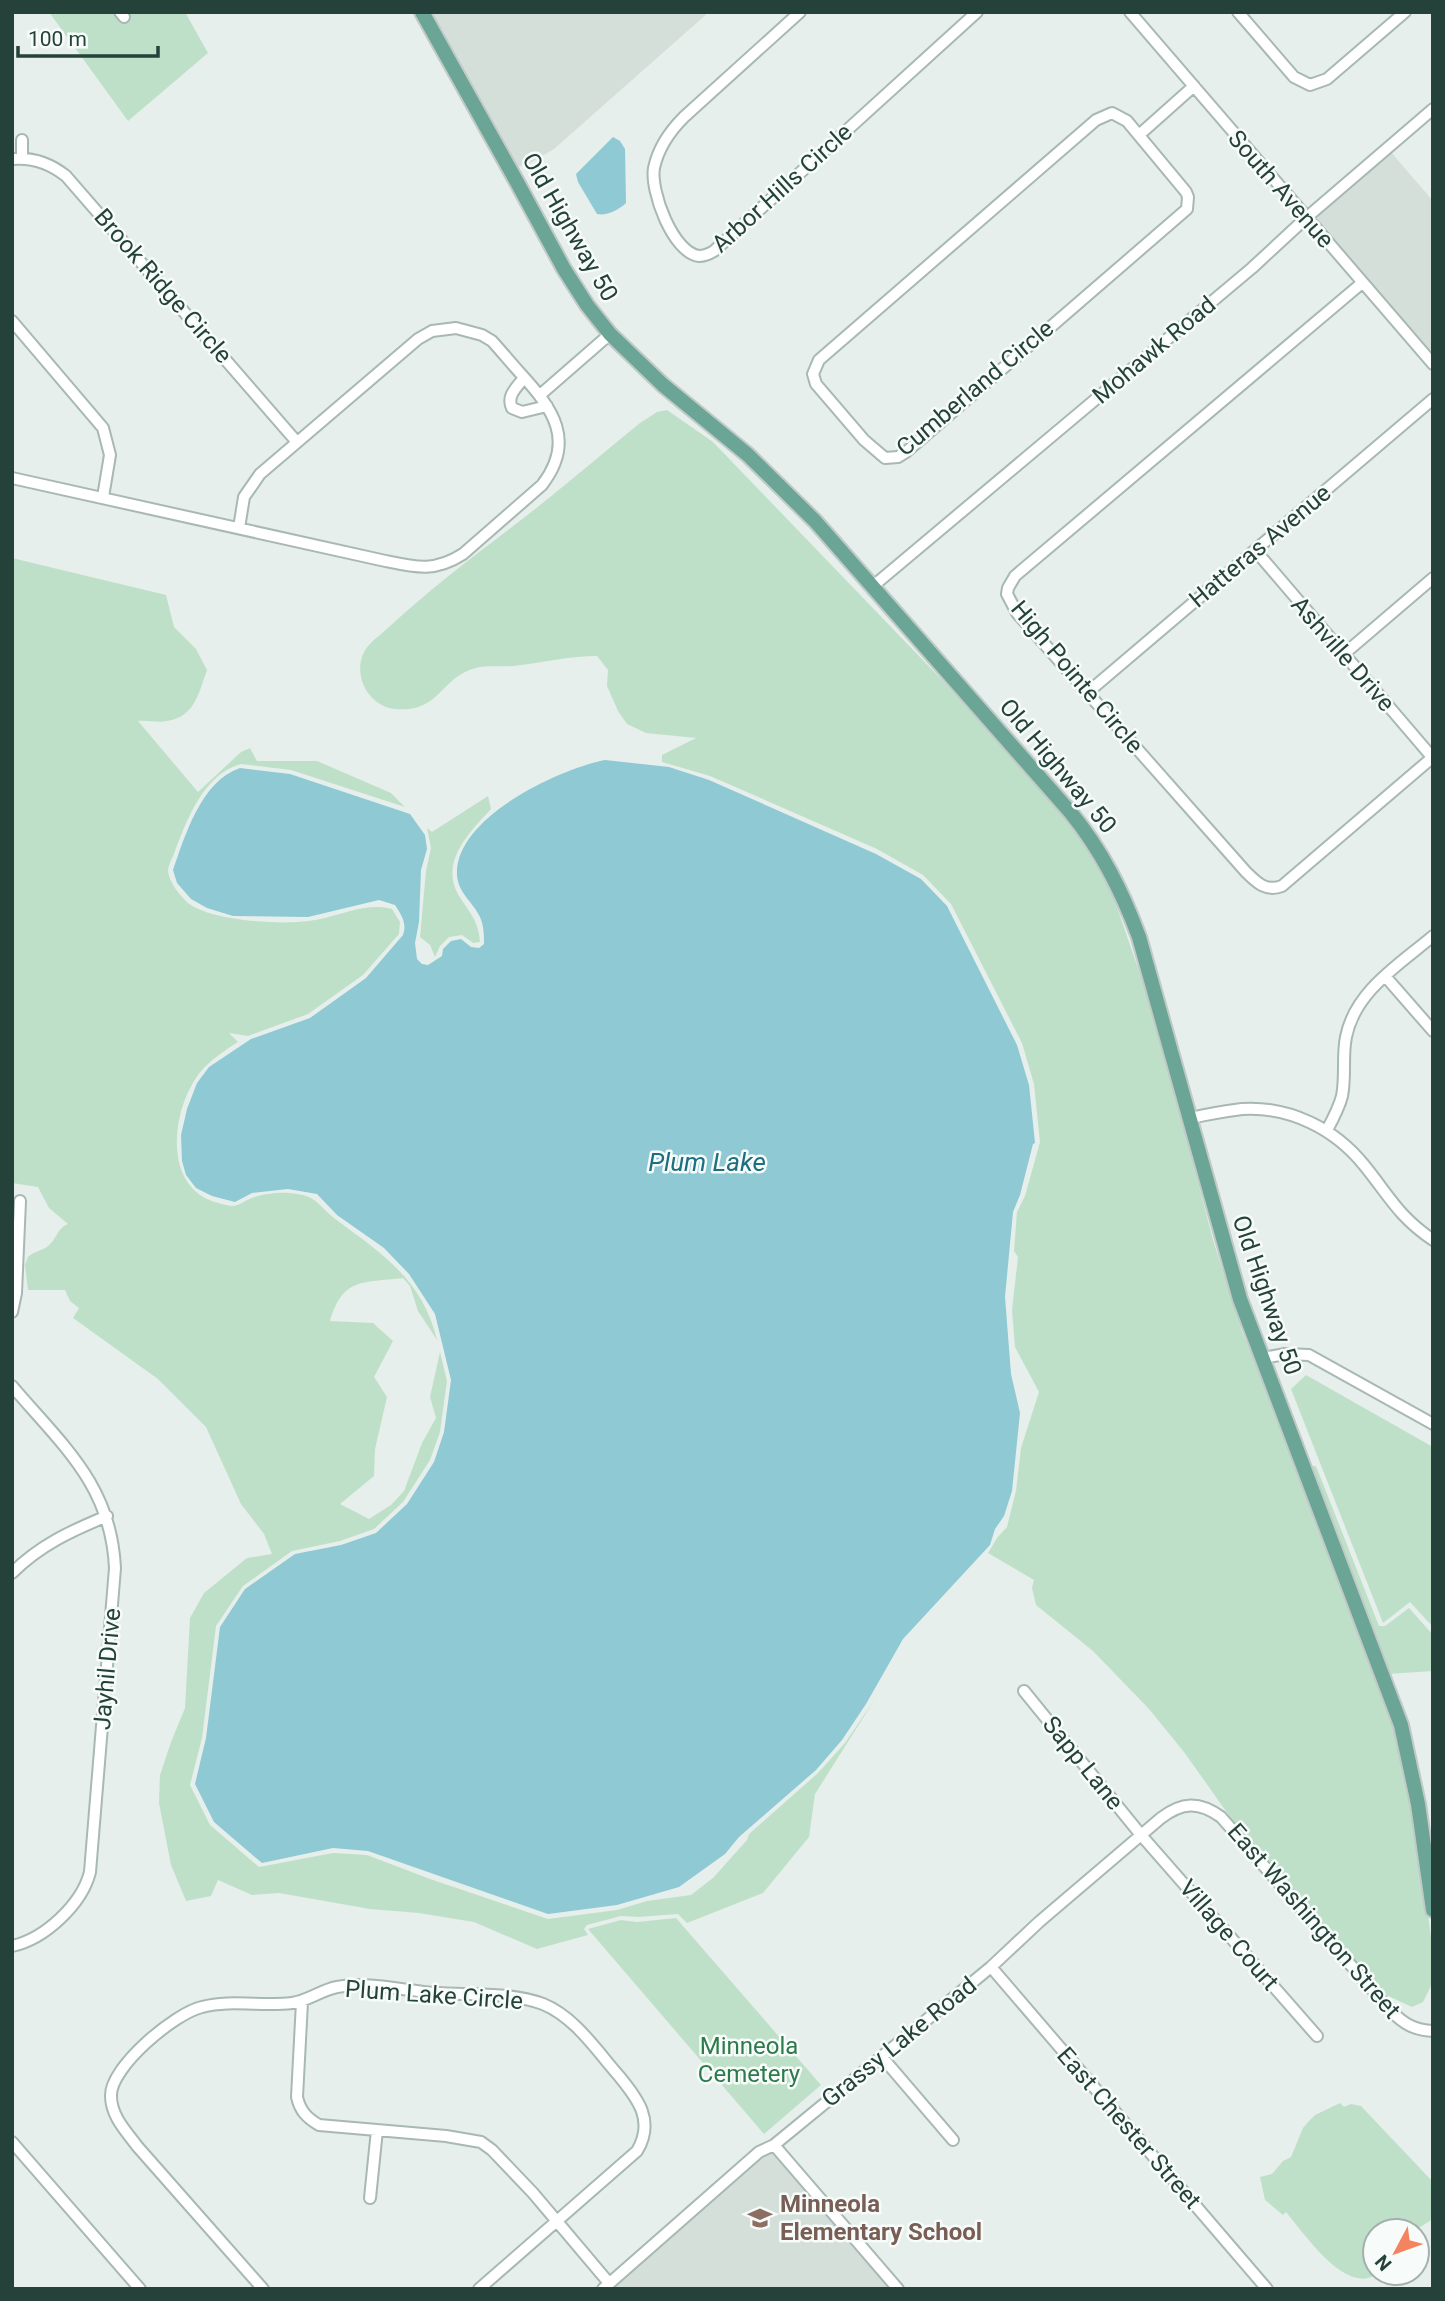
<svg xmlns="http://www.w3.org/2000/svg" width="1445" height="2301" font-family="Roboto,sans-serif">
<rect width="100%" height="100%" fill="#e6efeb"/>
<!-- built -->
<path fill="#d4dfda" d="M428,12H709L554,149L528,164L515,168Z
M1390,151L1433,201V356L1314,218Z
M774,2145L897,2289H603Z"/>
<!-- green -->
<path fill="#bfe0c8" d="M49,12H185L208,53L128,121Z
M667,410L713,442L945,683L1067,819L1109,884L1157,1023L1213,1240L1243,1334L1281,1422L1352,1607L1399,1746L1414,1813L1432,1944L1433,1982L1423,2002L1412,2007L1384,1994L1233,1821L1184,1752L1149,1709L1093,1651L1036,1605L1032,1588L1034,1580L988,1553L997,1538L1007,1527L1016,1491L1021,1448L1039,1392L1015,1347L1012,1310L1018,1257L1014,1251L1017,1212L1025,1196L1040,1142L1034,1084L1022,1043L951,904L923,875L877,849L710,776L662,762V755L696,738L646,733L627,724L618,711L607,686L608,670L597,656C568,656 541,663 513,666C501,667 487,665 476,668C440,677 441,713 395,709C365,706 349,667 369,645C375,638 383,633 389,627C427,592 467,561 508,530C553,496 596,459 640,423L657,412Z
M12,558L166,595L174,627L196,649L207,670C199,692 195,717 167,721C158,723 147,720 138,721L198,792L241,752L250,748L257,761H317L391,793L405,807L291,770L241,764C204,774 187,819 175,851C173,857 168,865 168,871C169,882 180,896 188,903C211,921 280,925 308,921C336,918 365,901 392,909L400,922L399,934L363,975L308,1014L248,1036L229,1033L238,1042C221,1053 205,1063 194,1081C173,1115 165,1178 207,1199C213,1202 225,1205 232,1206C240,1206 245,1200 252,1198C262,1194 279,1192 289,1193C319,1195 317,1206 338,1221C384,1255 423,1281 437,1340L418,1311L410,1286L403,1278C363,1283 343,1277 330,1321L373,1323L393,1341L374,1377L387,1397L375,1449L374,1476L340,1504L369,1519L391,1505L404,1491L422,1443L436,1418L430,1397L440,1352L447,1381L440,1432L430,1460L403,1502L374,1529L340,1541L292,1551L243,1586L216,1626L202,1738L190,1785L210,1825L259,1867L333,1853L367,1855L430,1879L548,1919L617,1910L647,1901L691,1895L713,1878L747,1840L749,1834L818,1773L845,1743L875,1699L815,1794L809,1837L763,1893L687,1923L678,1914L638,1917L621,1916L587,1925L584,1929L588,1935L537,1949L474,1922L419,1913L370,1909L279,1893L252,1895L218,1880L211,1896L186,1901L171,1865L159,1803L160,1775L171,1742L185,1708L190,1618L204,1593L247,1558L272,1554L264,1534L241,1504L206,1427L158,1379L73,1318L79,1308L70,1301L65,1290H28L25,1265L28,1257C34,1251 42,1251 48,1246C57,1239 57,1228 68,1224L49,1208L38,1187L12,1183Z
M488,796L491,809C469,833 437,864 461,899C471,914 479,923 480,942L473,943L462,935L449,937L440,946L435,957L430,945L420,937L426,871L431,848L427,828L432,832Z
M1306,1375L1433,1447V1627L1410,1602L1383,1623L1291,1389Z
M1310,1466H1316L1379,1626H1385L1409,1608L1433,1635V1671L1388,1674Z
M676,1918L821,2085L764,2134L588,1929L621,1920L637,1922Z
M1340,2103L1344,2107L1351,2104L1361,2106L1433,2182V2219L1414,2231H1375V2273H1378C1347,2298 1304,2233 1286,2212L1283,2215L1265,2200L1260,2177L1272,2174L1283,2161L1291,2157L1303,2128L1309,2121L1315,2115Z"/>
<!-- water -->
<path fill="#8ec9d4" d="M613,137L620,141L625,149L626,203C619,210 606,216 597,214L578,182L576,174Z
M605,760L669,767L709,780L876,854L921,879L947,906L1017,1045L1029,1085L1035,1143L1033,1144L1020,1195L1013,1212L1005,1297L1011,1374L1020,1413L1012,1491L1004,1516L995,1529L990,1545L903,1639L866,1704L842,1740L816,1770L739,1837L725,1854L679,1887L617,1905L548,1914L368,1851L333,1848L262,1863L214,1822L195,1784L206,1738L220,1627L245,1589L295,1554L341,1545L376,1533L407,1504L434,1462L444,1432L451,1380L435,1314L409,1274L384,1248L337,1215L317,1194L288,1189L252,1193L235,1202L212,1196L196,1188L186,1175L182,1161L181,1135L187,1109L197,1083L209,1067L251,1039L310,1018L366,978L403,935C407,923 402,916 395,905L379,900L308,917L233,916L207,908L191,899L177,883L173,870C185,836 201,781 240,768L290,774L410,814L425,835L427,849L421,870L419,922L415,943L417,959L422,964L428,965L442,956L443,949L451,941L461,939L471,947L479,948L484,944C484,935 484,926 480,917C473,902 458,893 457,875C454,818 559,769 605,760Z"/>
<g fill="none" stroke-linecap="round" stroke-linejoin="round">
<!-- minor casing -->
<g stroke="#a8b8b2" stroke-width="14">
<path id="minor" d="M120,12L124,17
M800,12L684,117C670,131 658,149 654,168C650,191 673,253 699,256C705,256 709,254 714,251L977,12
M1130,12L1433,364
M1238,12L1294,77L1310,85L1327,79L1405,12
M1112,113L1127,121L1186,192L1188,197L1187,209L906,452L898,457L885,458L864,440L816,384L813,374L819,360L1096,120Z
M1139,135L1194,86
M12,159C32,157 51,164 66,176L296,441
M22,159V140
M1362,283L1015,576L1008,588L1007,594L1017,613L1246,872C1257,883 1266,892 1282,886L1433,757
M12,321L103,428L110,455L103,497
M524,378C517,387 506,396 512,408L522,412L547,406
M540,395L610,334
M12,478L381,560C415,567 433,573 463,554L542,485C576,441 553,409 521,374C511,363 502,352 492,341L482,335L456,328L432,331L418,339L260,474L244,497L239,528
M1255,550L1432,757
M872,587L1252,268L1306,218L1433,109
M1344,654L1433,578
M1087,693L1433,399
M1385,976L1433,1031
M1189,1118C1206,1115 1224,1111 1242,1109C1290,1106 1335,1129 1364,1165C1390,1197 1398,1216 1433,1240
M1327,1130C1333,1119 1339,1108 1342,1096C1346,1076 1342,1056 1346,1037C1355,991 1400,964 1433,936
M12,1312L16,1293L20,1201
M1263,1358L1285,1354L1309,1355L1433,1424
M12,1386C63,1446 111,1485 115,1568L90,1872C82,1904 45,1939 12,1946
M12,1573C40,1545 71,1531 107,1516
M1024,1691L1141,1835L1317,2036
M991,1967L1267,2289
M302,2002L297,2097C300,2111 307,2118 319,2125L446,2136L481,2142L492,2150L533,2193L609,2283
M882,2057L953,2140
M12,2142L140,2289
M774,2145L898,2289
M370,2198L377,2130
M263,2289L137,2146C126,2131 111,2116 111,2096C110,2067 175,2013 202,2007C231,1999 262,2007 292,2003C308,2001 321,1990 337,1987C368,1981 405,1991 437,1993C471,1995 511,1992 543,2004C575,2017 597,2051 619,2076C638,2099 655,2121 637,2151L479,2289
M603,2289L759,2152L774,2145L991,1967L1039,1922L1161,1818C1182,1802 1199,1801 1221,1817L1391,2011C1404,2024 1414,2030 1433,2031"/>
</g>
<!-- major casing -->
<g stroke="#c2cac8" stroke-width="18">
<path id="major" d="M422,12L518,184L564,269L587,305L610,334L663,385L748,455L815,521L1071,813C1102,851 1122,891 1139,937L1240,1299L1401,1725L1418,1804L1433,1910"/>
</g>
<!-- minor -->
<use href="#minor" stroke="#fff" stroke-width="10"/>
<!-- major -->
<use href="#major" stroke="#6aa596" stroke-width="14"/>
</g>
<!-- icons -->
<defs>
<g id="school-bare" transform="scale(1.89)"><path d="M0-5L7-2L0 1L-7-2ZM-4 1L0 2.5L4 1V4Q0 6-4 4Z" fill="#8d6e63" stroke="#f7fbf9" stroke-width="2.5" paint-order="stroke"/></g>
</defs>
<g fill-rule="evenodd">
<use href="#school-bare" x="760" y="2218"/>
</g>
<g text-anchor="middle" stroke-width="5" stroke-linejoin="round" paint-order="stroke">
<!-- street labels -->
<g font-size="24" fill="#24423a" stroke="#f7fbf9">
<text transform="translate(782 188) rotate(-42)" y="8">Arbor Hills Circle</text>
<text transform="translate(1281 189) rotate(49)" y="8">South Avenue</text>
<text transform="translate(570 227) rotate(60)" y="8">Old Highway 50</text>
<text transform="translate(163 286) rotate(49)" y="8">Brook Ridge Circle</text>
<text transform="translate(1154 350) rotate(-40)" y="8">Mohawk Road</text>
<text transform="translate(975 388) rotate(-40)" y="8">Cumberland Circle</text>
<text transform="translate(1260 546) rotate(-40)" y="8">Hatteras Avenue</text>
<text transform="translate(1343 654) rotate(49)" y="8">Ashville Drive</text>
<text transform="translate(1077 677) rotate(50)" y="8">High Pointe Circle</text>
<text transform="translate(1058 766) rotate(50)" y="8">Old Highway 50</text>
<text transform="translate(1267 1295) rotate(71)" y="8">Old Highway 50</text>
<text transform="translate(107 1669) rotate(-85)" y="8">Jayhil Drive</text>
<text transform="translate(1083 1763) rotate(51)" y="8">Sapp Lane</text>
<text transform="translate(1314 1921) rotate(49)" y="8">East Washington Street</text>
<text transform="translate(1229 1935) rotate(49)" y="8">Village Court</text>
<text transform="translate(434 1995) rotate(4)" y="8">Plum Lake Circle</text>
<text transform="translate(899 2042) rotate(-39)" y="8">Grassy Lake Road</text>
<text transform="translate(1129 2128) rotate(49)" y="8">East Chester Street</text>
</g>
<!-- park labels -->
<g font-size="24" fill="#2d7a4b" stroke="#f7fbf9">
<text x="749" y="2054">Minneola<tspan x="749" dy="28">Cemetery</tspan></text>
</g>
<!-- education labels -->
<g font-size="24" font-weight="bold" fill="#785e54" stroke="#f7fbf9" text-anchor="start">
<text x="780" y="2212">Minneola<tspan x="780" dy="28">Elementary School</tspan></text>
</g>
<!-- water labels -->
<g font-size="26" font-style="italic" fill="#1c6f80" stroke="#f7fbf9">
<text x="707" y="1171">Plum Lake</text>
</g>
</g>
<!-- border -->
<rect width="1445" height="2301" fill="none" stroke="#24423a" stroke-width="28"/>
<!-- north arrow -->
<g transform="translate(1396 2252) rotate(229)"><circle r="33" fill="#f7fbf9" stroke="#a3b1ad" stroke-width="2"/>
<path d="M0-5L12 26L0 18L-12 26Z" fill="#f4845f"/>
<text y="-10" font-size="19" font-weight="bold" text-anchor="middle" fill="#24423a">N</text>
</g>
<!-- scale -->
<path d="M18 46v10h140v-10" fill="none" stroke="#24423a" stroke-width="3.5"/>
<text x="28" y="46" font-size="21" fill="#24423a" stroke="#f7fbf9" stroke-width="5" paint-order="stroke">100 m</text>
</svg>
